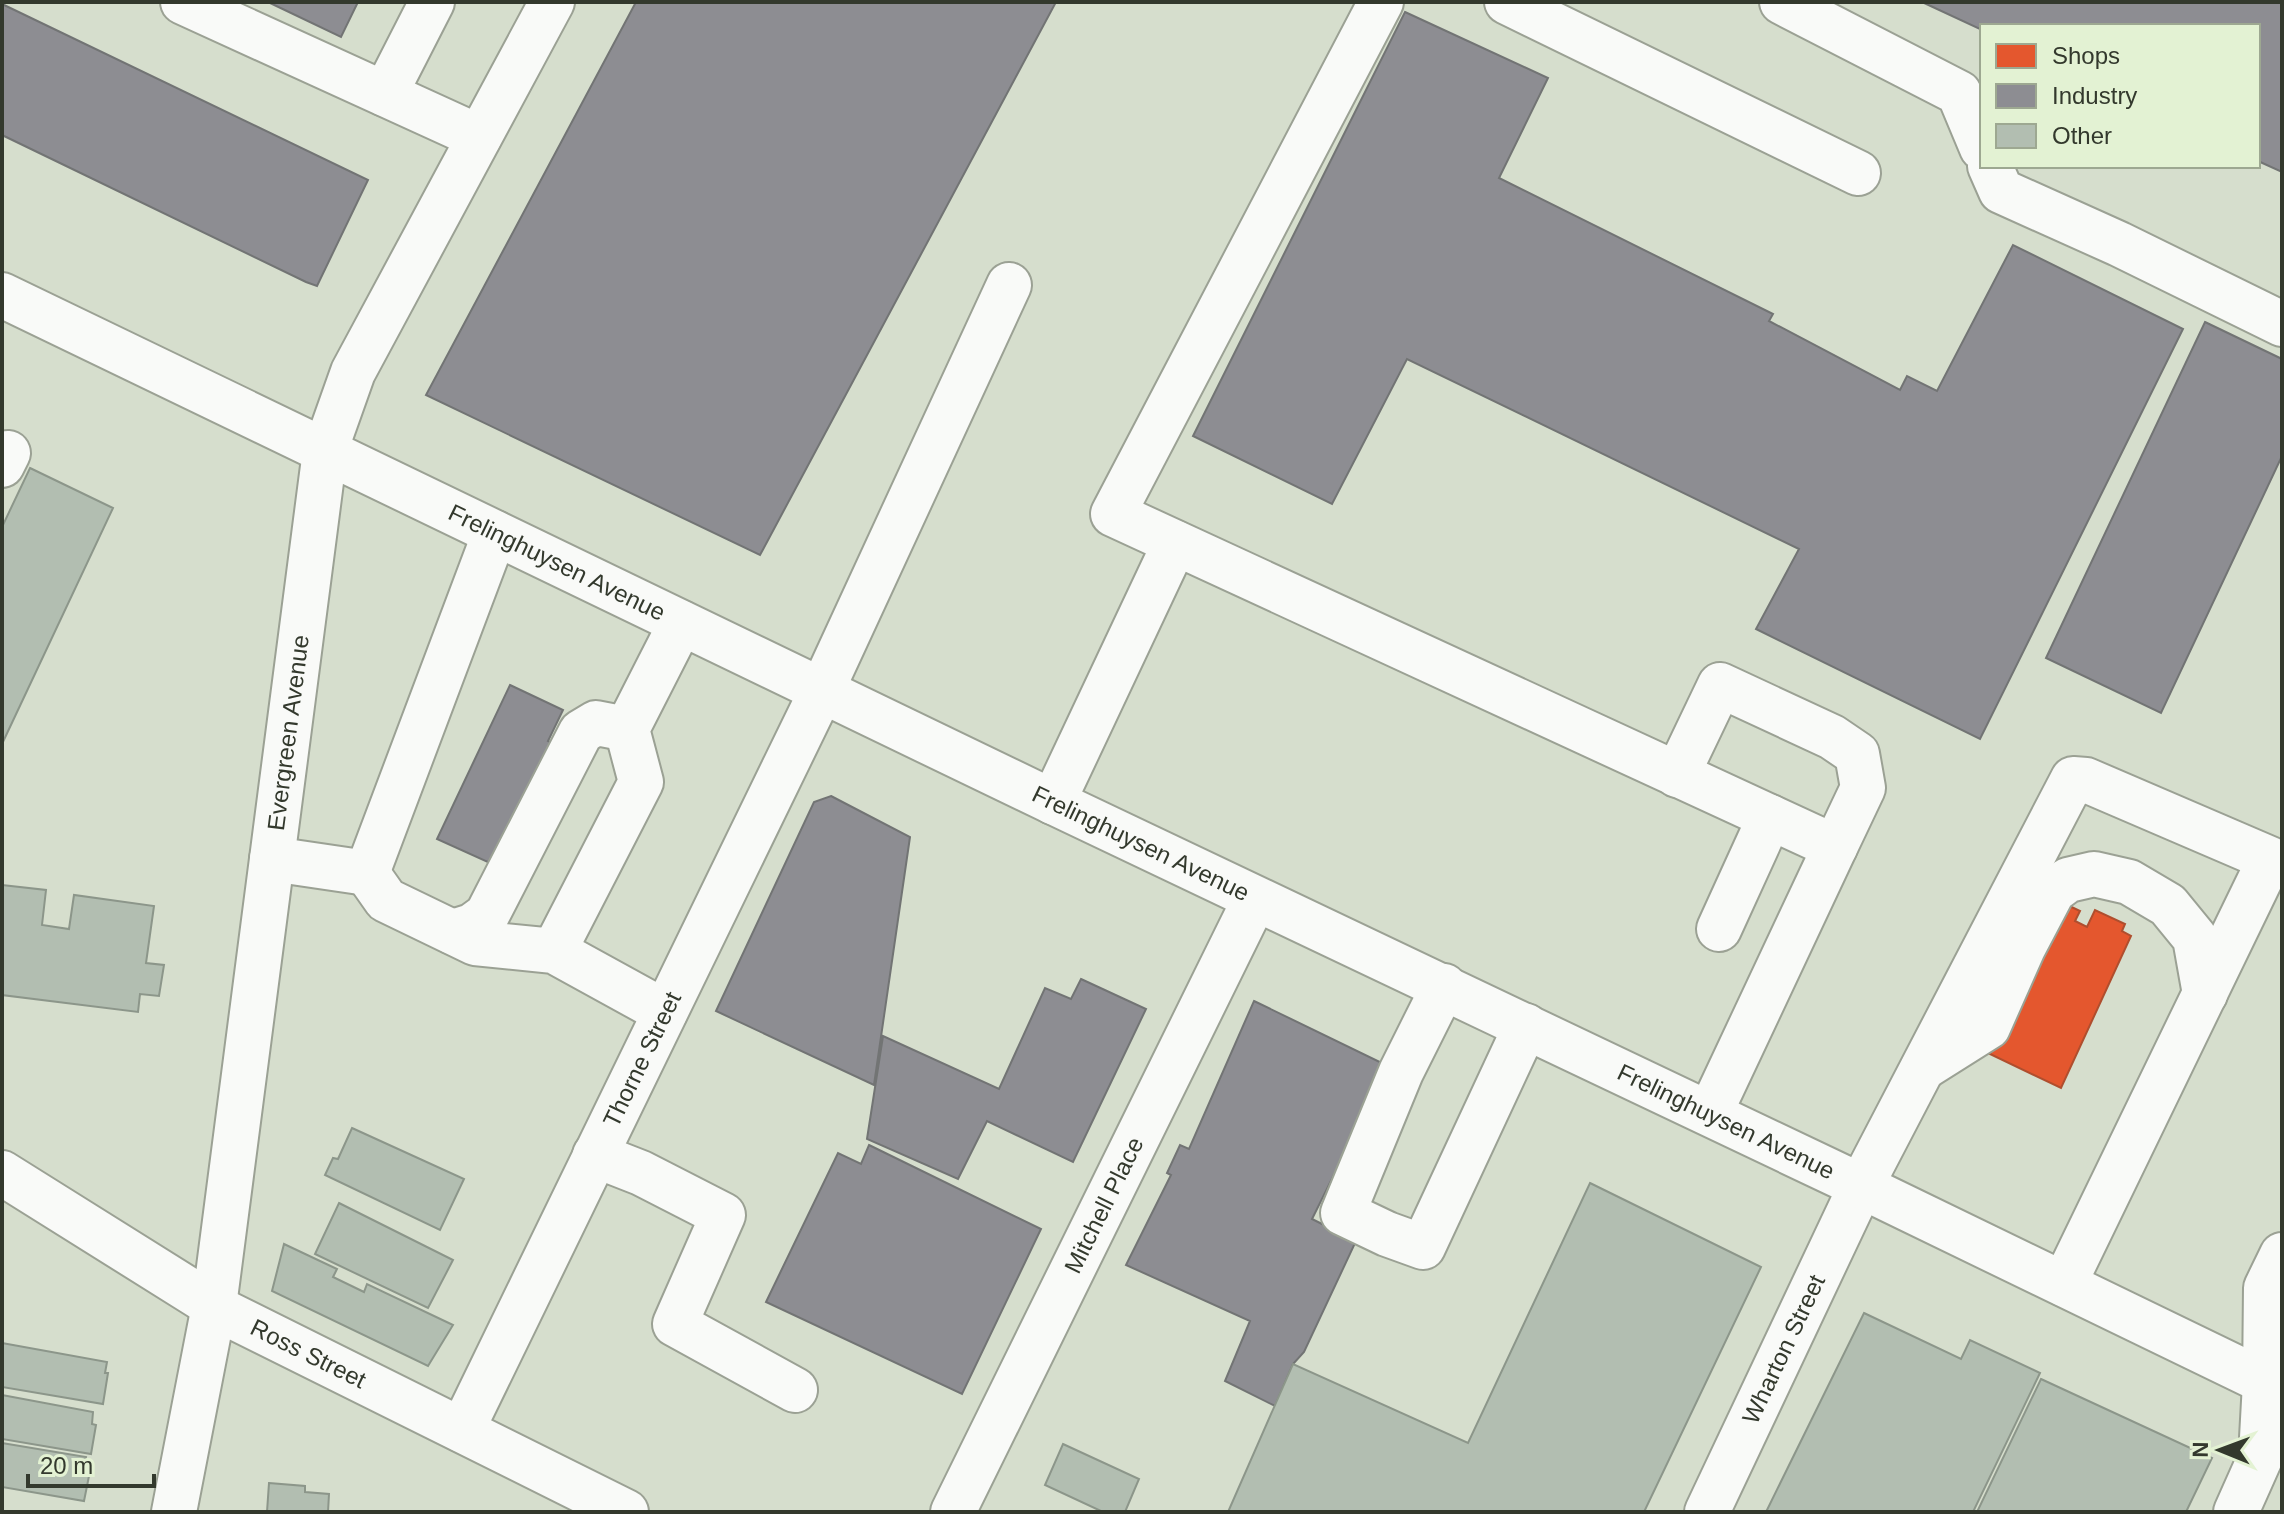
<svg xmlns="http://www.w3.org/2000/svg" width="2284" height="1514" font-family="Helvetica,sans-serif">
<rect width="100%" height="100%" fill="#d6decd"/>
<!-- shops -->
<path fill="#e4572e" stroke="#af4e2e" stroke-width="2" d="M2061,902L2080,911L2075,921L2087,927L2095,910L2125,924L2122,931L2131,936L2061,1088L1990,1054Z"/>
<!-- industry -->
<path fill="#8d8d92" stroke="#727474" stroke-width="2" d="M268,2H358L341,37Z
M636,2H1056L760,555L426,395Z
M1922,2H2282V172L2258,161V26H1982V30Z
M2,4L368,180L317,286L306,282L2,135Z
M1405,12L1548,78L1499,178L1773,314L1769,321L1900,390L1907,376L1937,391L2013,245L2183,329L1980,739L1756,629L1799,549L1407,359L1332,504L1193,436Z
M2205,322L2282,359V456L2161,713L2046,658Z
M510,685L563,710L548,741L558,746L501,868L437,839Z
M831,796L910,837L874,1085L716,1011L814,802Z
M1081,979L1146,1009L1073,1162L987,1121L958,1179L867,1139L883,1036L999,1089L1045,988L1071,999Z
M1254,1001L1388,1066L1312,1219L1356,1241L1304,1352L1293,1364L1275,1406L1225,1381L1250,1321L1126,1265L1171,1175L1167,1173L1180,1145L1189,1149Z
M869,1145L1041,1229L962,1394L766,1302L838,1153L861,1164Z"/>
<!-- building -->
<path fill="#b2beb1" stroke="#8c968a" stroke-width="2" d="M30,468L113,508L2,744V527Z
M2,885L46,890L42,925L69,929L74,895L154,906L146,963L164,965L159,996L140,994L138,1012L2,995Z
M352,1128L464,1179L440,1230L325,1175L333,1158L338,1159Z
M1590,1183L1761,1267L1644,1512H1228L1293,1364L1468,1443Z
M339,1203L453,1260L428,1308L315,1254Z
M284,1244L337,1269L333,1277L364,1292L367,1284L453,1325L428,1366L272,1291Z
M1864,1313L1961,1359L1970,1340L2040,1373L1973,1512H1766Z
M2,1343L107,1362L105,1373H108L103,1404L2,1387Z
M2041,1379L2212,1458L2186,1512H1977Z
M2,1395L93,1412L92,1424L96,1425L91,1454L2,1439Z
M2,1443L86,1457L83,1470L90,1471L84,1501L2,1487Z
M1063,1444L1139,1479L1125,1512H1103L1045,1485Z
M269,1483L305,1486V1492L329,1494L328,1512H267Z"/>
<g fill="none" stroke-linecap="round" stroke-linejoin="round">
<!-- minor casing -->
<g stroke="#9ba194" stroke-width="48">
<g id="minor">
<path d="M183,2L479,137"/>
<path d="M1381,2L1113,514L1835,847L1710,1113"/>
<path d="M1507,2L1858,173"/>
<path d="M1782,2L1959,93L1982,148"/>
<path d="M385,94L432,2"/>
<path d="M1990,166L2001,191L2119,244L2282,324"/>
<path d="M2,465L8,453"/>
<path d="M1677,775L1720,685L1832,737L1857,754L1863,788L1835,847"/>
<path d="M1053,802L1175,543"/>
<path d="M272,859L367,873L495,533"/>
<path d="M367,873L386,900L475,943L554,951L665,1012"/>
<path d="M1719,929L1770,817"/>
<path d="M453,932L472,926L487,915L581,732L596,723L627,729"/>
<path d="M554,951L641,782L627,729L681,623"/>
<path d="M1444,986L1401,1072L1343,1213L1387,1234L1423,1247L1526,1026"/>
<path d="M1923,1068L1988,1027L2023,948L2053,891L2068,880L2094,874L2129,882L2168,905L2195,938L2205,994"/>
<path d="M595,1155L641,1173L723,1215L675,1324L795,1390"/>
<path id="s1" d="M2,1173L224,1312L626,1512"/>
<path id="s2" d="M462,1430L822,690L1009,285"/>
<path id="s3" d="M174,1512L214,1306L325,451L353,372L552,2"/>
<path id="s4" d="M953,1512L1255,899"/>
<path id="s5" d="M1707,1512L1861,1186L2073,779L2086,780L2270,859L2064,1284"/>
<path d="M2236,1512L2261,1456L2265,1383"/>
</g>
</g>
<!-- major casing -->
<g stroke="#9ba194" stroke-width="48">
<g id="major">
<path id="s6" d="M2,295L1053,802L1861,1186L2282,1390"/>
<path d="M2265,1383L2266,1288L2282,1255"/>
</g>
</g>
<!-- minor -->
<use href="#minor" stroke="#f9faf8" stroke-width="44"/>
<!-- major -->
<use href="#major" stroke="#f9faf8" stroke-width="44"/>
</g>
<g text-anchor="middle" stroke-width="8" stroke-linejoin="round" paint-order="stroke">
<!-- street labels -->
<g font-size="24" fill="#33392d" stroke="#e3f2d3">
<text dy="8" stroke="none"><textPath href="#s6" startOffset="616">Frelinghuysen Avenue</textPath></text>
<text dy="8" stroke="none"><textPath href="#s3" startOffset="788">Evergreen Avenue</textPath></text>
<text dy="8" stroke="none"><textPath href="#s6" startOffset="1264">Frelinghuysen Avenue</textPath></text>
<text dy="8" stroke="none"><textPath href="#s2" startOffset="412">Thorne Street</textPath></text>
<text dy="8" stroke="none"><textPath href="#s6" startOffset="1912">Frelinghuysen Avenue</textPath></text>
<text dy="8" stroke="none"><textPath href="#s4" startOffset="342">Mitchell Place</textPath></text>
<text dy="8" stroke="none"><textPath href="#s5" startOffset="180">Wharton Street</textPath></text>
<text dy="8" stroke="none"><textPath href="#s1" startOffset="356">Ross Street</textPath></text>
</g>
</g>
<!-- border -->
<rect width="2284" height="1514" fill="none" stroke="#33392d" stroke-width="8"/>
<!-- legend -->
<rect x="1980" y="24" width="280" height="144" fill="#e3f2d3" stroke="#9da891" stroke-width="2"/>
<rect x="1996" y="44" width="40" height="24" fill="#e4572e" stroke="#9da891" stroke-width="2"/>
<text x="2052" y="64" font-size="24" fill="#33392d">Shops</text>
<rect x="1996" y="84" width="40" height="24" fill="#8d8d92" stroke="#9da891" stroke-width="2"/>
<text x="2052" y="104" font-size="24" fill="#33392d">Industry</text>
<rect x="1996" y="124" width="40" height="24" fill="#b2beb1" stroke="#9da891" stroke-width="2"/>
<text x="2052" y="144" font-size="24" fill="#33392d">Other</text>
<!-- north arrow -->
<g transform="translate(2220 1450) rotate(271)" stroke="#e3f2d3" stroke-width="6" paint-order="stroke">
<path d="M0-6L14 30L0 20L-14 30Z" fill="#33392d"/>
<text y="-12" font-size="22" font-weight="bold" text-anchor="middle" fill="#33392d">N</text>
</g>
<!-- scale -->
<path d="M28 1474v12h126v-12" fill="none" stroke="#33392d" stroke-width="4"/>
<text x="40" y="1474" font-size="24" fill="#33392d" stroke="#e3f2d3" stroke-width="6" paint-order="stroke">20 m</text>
</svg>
